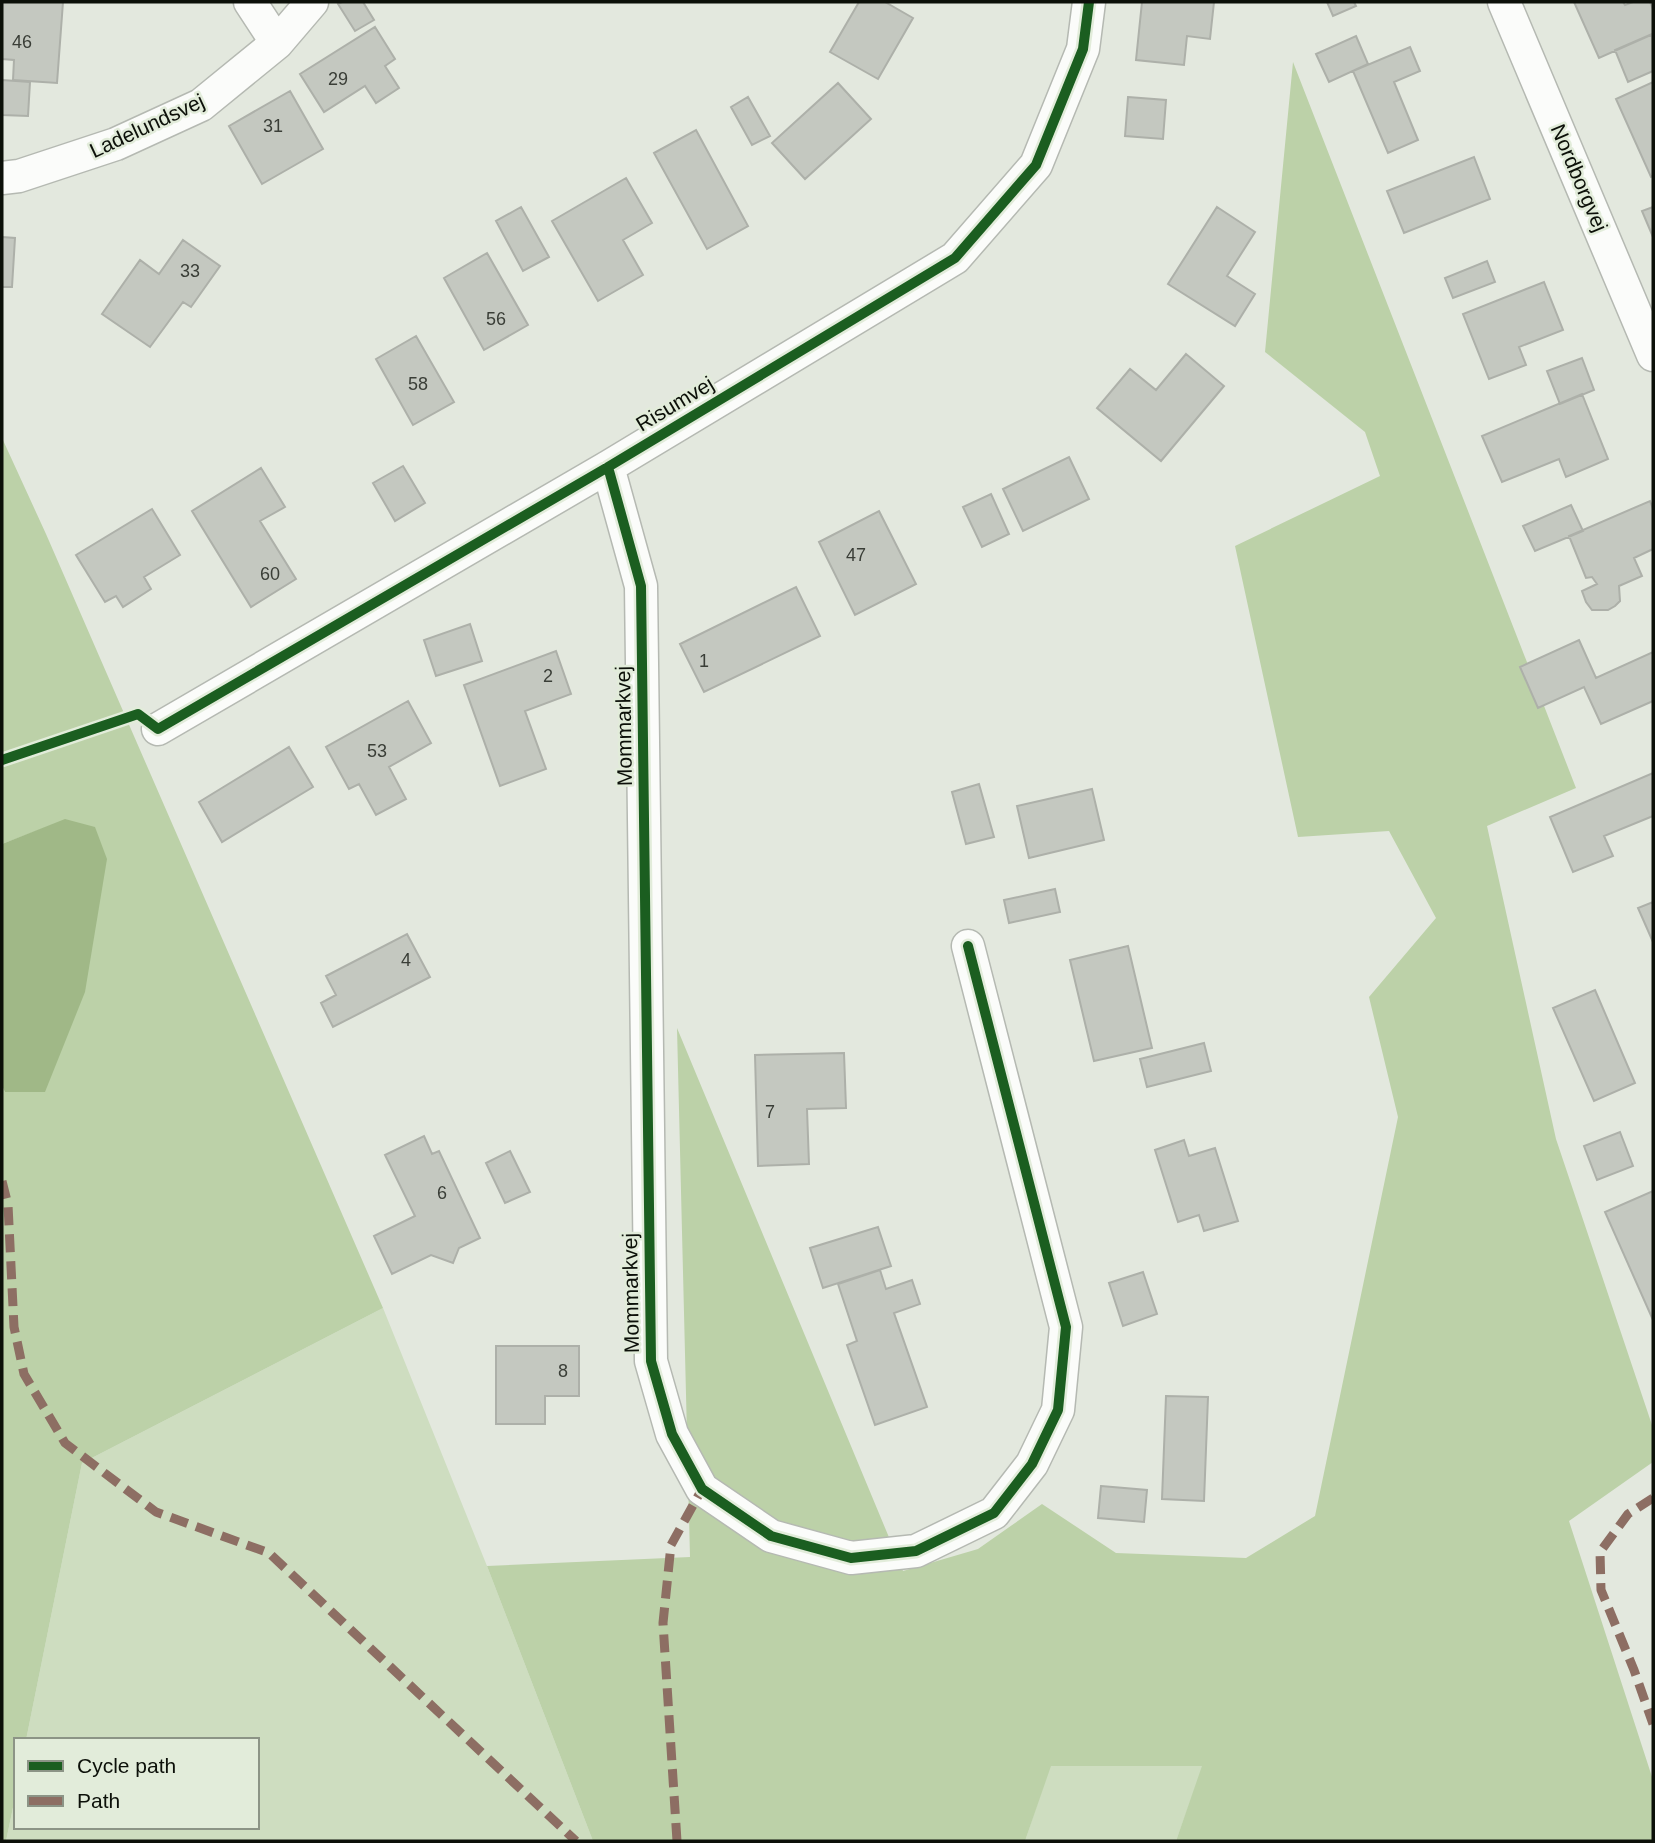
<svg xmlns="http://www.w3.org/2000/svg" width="1655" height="1843" font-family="Helvetica,sans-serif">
<rect width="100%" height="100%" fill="#e3e8de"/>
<!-- green -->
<path fill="#ceddc0" d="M383,1308L487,1566L593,1841H6L16,1793V1827H257V1740H26L82,1463Z
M1050,1766H1203L1176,1841H1025Z"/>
<!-- forest -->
<path fill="#bcd1a8" d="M1293,62L1576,788L1487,826L1556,1139L1653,1428V1462L1569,1521L1653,1780V1841H1176L1202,1766H1051L1025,1841H593L487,1566L690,1557L677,1028L903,1571L978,1549L1042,1504L1116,1553L1246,1558L1315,1516L1398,1117L1369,997L1436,918L1389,831L1298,837L1235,546L1380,476L1365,432L1265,352Z
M2,438L46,534L383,1308L82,1463L26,1740H16V1793L6,1841H2V1086L5,1092L65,820L2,844Z"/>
<!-- water -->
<path fill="#a0b887" d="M65,819L95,827L107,859L85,992L45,1092H5L2,1086V844Z"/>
<!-- building -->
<path fill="#c4c8c0" stroke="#adb0a9" stroke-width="2" d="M2,2H63L57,83L13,80L14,60L2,59Z
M342,2H363L374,20L355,31L338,4Z
M859,2H885L913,18L878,79L830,52Z
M1142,2H1214L1210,39L1187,36L1184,65L1136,60Z
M1327,2H1354L1356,6L1333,16Z
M1574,2H1623L1625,5L1633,2H1650L1653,9V34L1599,58Z
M375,27L395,59L385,66L399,88L376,103L365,86L324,112L300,74Z
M1652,34L1653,71L1628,82L1615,50Z
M1356,36L1368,64L1329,82L1316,54Z
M1410,47L1420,71L1394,82L1418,140L1388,153L1353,71Z
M2,80L30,82L28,116L2,115Z
M1653,82V176L1651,177L1616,99Z
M838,83L871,119L805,179L772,143Z
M290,91L323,149L262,184L229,126Z
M748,97L770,136L752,145L731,107Z
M1128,97L1166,100L1163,139L1125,136Z
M696,130L748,226L707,249L654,153Z
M1474,157L1490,199L1404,233L1387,191Z
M626,178L652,223L623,240L643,275L598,301L552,221Z
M521,207L549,257L523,271L496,221Z
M1217,207L1255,232L1227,276L1255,294L1235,326L1168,284Z
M1653,207V237L1642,211Z
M2,237L15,238L12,287H2Z
M183,240L220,266L191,307L183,302L150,347L102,314L140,260L159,274Z
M487,253L528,325L484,350L444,278Z
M1487,261L1495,282L1453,298L1445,278Z
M1544,282L1563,330L1519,347L1526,365L1489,379L1463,314Z
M416,336L454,402L413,425L376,359Z
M1186,354L1224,386L1161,461L1097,408L1130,369L1156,390Z
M1582,358L1594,390L1560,404L1547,371Z
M1582,394L1608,459L1566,477L1559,459L1502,482L1482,436Z
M1069,457L1089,499L1023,531L1003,489Z
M403,466L425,503L395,521L373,483Z
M261,468L285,507L260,521L296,579L251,607L192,511Z
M991,494L1009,534L982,547L963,507Z
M1650,501L1653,509V549L1634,558L1642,576L1619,586L1620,601L1615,606L1608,610H1592L1586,602L1582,591L1597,584L1592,577L1586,578L1569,536Z
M1571,505L1583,531L1535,551L1523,526Z
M152,509L180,555L144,577L151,589L123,607L116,596L105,602L76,555Z
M879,511L916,584L855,615L819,542Z
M796,587L820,636L704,692L680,644Z
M470,624L482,661L436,676L424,640Z
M1579,640L1596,678L1653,652V701L1601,724L1584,687L1538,708L1520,667Z
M556,651L571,694L525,711L546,769L500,786L464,685Z
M408,701L431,743L389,767L406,799L376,815L359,784L349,789L326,747Z
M289,747L313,787L222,842L199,802Z
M1653,773V816L1604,836L1613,856L1573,872L1550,817Z
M979,784L994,837L966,844L952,792Z
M1092,789L1104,840L1029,858L1017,806Z
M1055,889L1060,912L1009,923L1004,900Z
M1653,902V942L1638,908Z
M407,934L430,977L333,1027L321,1003L336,995L326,976Z
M1128,946L1152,1048L1094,1061L1070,960Z
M1595,990L1635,1083L1594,1101L1553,1008Z
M1204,1043L1211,1071L1147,1087L1140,1059Z
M844,1053L846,1108L807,1109L809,1164L758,1166L755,1055Z
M1620,1132L1633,1166L1597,1180L1584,1146Z
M424,1136L432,1154L439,1151L480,1238L459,1248L453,1263L431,1255L392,1274L374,1236L415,1216L385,1155Z
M1184,1140L1189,1156L1215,1148L1238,1221L1204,1231L1199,1215L1178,1222L1155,1150Z
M510,1151L530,1192L505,1203L486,1163Z
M1653,1191V1320L1605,1212Z
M878,1227L891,1266L823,1288L810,1248Z
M880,1270L886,1289L912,1280L920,1304L894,1313L927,1407L875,1425L847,1345L857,1341L838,1284Z
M1143,1272L1157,1314L1123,1326L1109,1283Z
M496,1346H579V1396H545V1424H496Z
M1166,1396L1208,1397L1204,1501L1162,1499Z
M1101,1486L1147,1490L1144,1522L1098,1518Z"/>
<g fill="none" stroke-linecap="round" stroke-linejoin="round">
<!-- minor casing -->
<g stroke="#b5b9b2" stroke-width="35">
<path id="minor" d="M250,2L277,43
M1504,2L1653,355
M2,178L19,176L116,144L201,105L277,43L312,2
M608,467L641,586L651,1361L672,1434L702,1489L771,1536L851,1558L916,1551L994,1513L1032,1464L1058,1410L1066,1327L968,946
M158,729L608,467L955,258L1036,165L1083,49L1089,2"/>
</g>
<!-- minor -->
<use href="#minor" stroke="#fbfcfa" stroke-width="32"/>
<!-- quiet -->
<path stroke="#8d6e63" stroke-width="9" stroke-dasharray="18 9" stroke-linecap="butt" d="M2,1181L8,1205L14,1327L24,1374L65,1443L156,1512L269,1553L576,1841
M1653,1498L1628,1514L1600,1552L1601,1590L1634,1670L1653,1724
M677,1841L663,1623L671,1545L702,1489"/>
<!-- cycleway casing -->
<g stroke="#e2ecda" stroke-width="15">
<path id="cycleway" d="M608,467L641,586L651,1361L672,1434L702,1489L771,1536L851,1558L916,1551L994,1513L1032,1464L1058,1410L1066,1327L968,946
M2,760L138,714L158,729L608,467L955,258L1036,165L1083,49L1089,2"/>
</g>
<!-- cycleway -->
<use href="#cycleway" stroke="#1b5e20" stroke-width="10"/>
</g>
<g text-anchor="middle" stroke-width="5" stroke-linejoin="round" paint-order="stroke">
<!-- number labels -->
<g font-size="18" fill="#3a3e37">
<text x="22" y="48">46</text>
<text x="338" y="85">29</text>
<text x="273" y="132">31</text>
<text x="190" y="277">33</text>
<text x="496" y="325">56</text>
<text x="418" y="390">58</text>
<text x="856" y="561">47</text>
<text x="270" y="580">60</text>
<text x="704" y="667">1</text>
<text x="548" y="682">2</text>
<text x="377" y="757">53</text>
<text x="406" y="966">4</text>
<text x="770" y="1118">7</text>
<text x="442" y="1199">6</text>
<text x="563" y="1377">8</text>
</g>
<!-- street labels -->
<g font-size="21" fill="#0c1009" stroke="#e2ecda">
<text transform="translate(147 126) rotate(-25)" y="7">Ladelundsvej</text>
<text transform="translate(1579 178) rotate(67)" y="7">Nordborgvej</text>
<text transform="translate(675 404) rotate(-31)" y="7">Risumvej</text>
<text transform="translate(624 726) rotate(-91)" y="7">Mommarkvej</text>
<text transform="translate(631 1293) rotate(-91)" y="7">Mommarkvej</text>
</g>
</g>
<!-- border -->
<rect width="1655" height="1843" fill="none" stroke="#0c1009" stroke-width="7"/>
<!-- legend -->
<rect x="14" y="1738" width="245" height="91" fill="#e2ecda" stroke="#8c9486" stroke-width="2"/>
<rect x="28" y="1761" width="35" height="10" fill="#1b5e20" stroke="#8c9486" stroke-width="2"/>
<text x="77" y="1773" font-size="21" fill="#0c1009">Cycle path</text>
<rect x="28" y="1796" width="35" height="10" fill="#8d6e63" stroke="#8c9486" stroke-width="2"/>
<text x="77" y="1808" font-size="21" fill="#0c1009">Path</text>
</svg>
